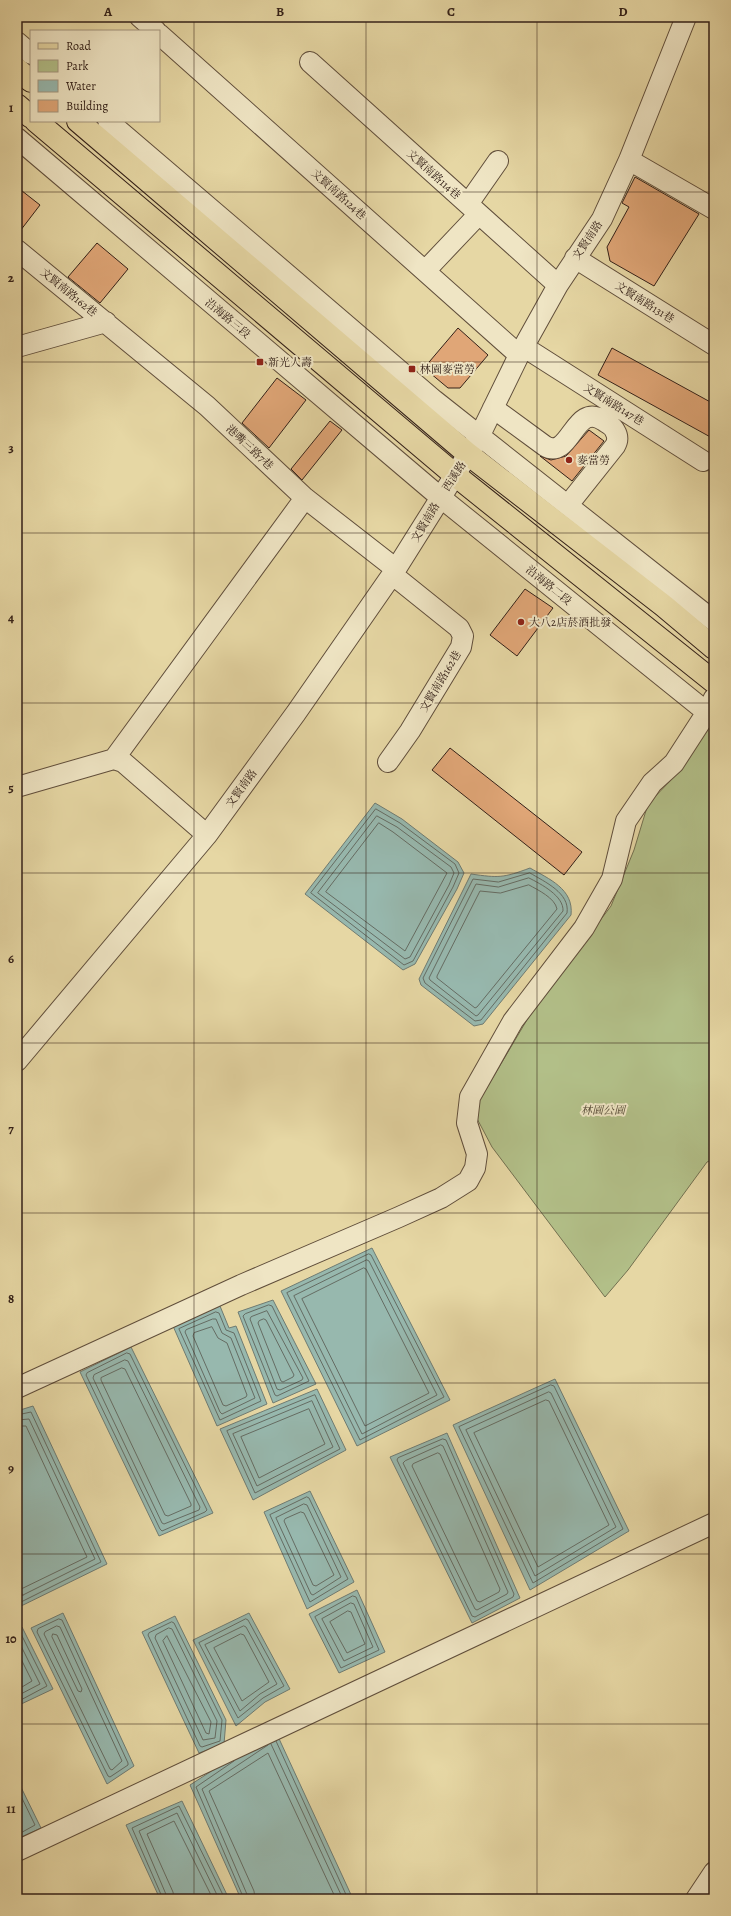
<svg xmlns="http://www.w3.org/2000/svg" width="731" height="1916" font-family="Alegreya,'Noto Serif TC',serif">
<rect width="100%" height="100%" fill="#e6d7a4"/>
<filter id="stains"><feTurbulence type="fractalNoise" baseFrequency=".005" numOctaves="4"/><feColorMatrix values="0 0 0 0 .2 0 0 0 0 .09 0 0 0 0 .02 0 0 0 .5 -.17"/></filter>
<radialGradient id="worn" r=".72"><stop offset=".6" stop-color="#630" stop-opacity="0"/><stop offset="1" stop-color="#630" stop-opacity=".3"/></radialGradient>
<!-- green -->
<path fill="#b2bf88" stroke="#727050" d="M708,728L714,733V1159L707,1162L628,1270L605,1297L492,1147L473,1111L534,1008L611,906L634,850L648,804L671,780Z"/>
<!-- water -->
<path fill="#97b8ae" stroke="#6f7b72" d="M375,803L402,819L458,862L464,873L457,889L415,964L403,970L305,894Z
M530,868C549,879 574,889 571,915L483,1024L474,1026L421,985L419,979L471,874C499,878 503,878 530,868Z
M372,1248L450,1400L357,1446L281,1291Z
M273,1300L316,1384L273,1403L238,1312Z
M220,1306L229,1328L236,1326L267,1404L217,1426L173,1326Z
M131,1347L213,1513L159,1536L80,1372Z
M555,1379L629,1531L530,1590L453,1425Z
M317,1389L346,1450L253,1500L220,1429Z
M33,1406L107,1564L17,1608V1586L23,1596L17,1583V1411Z
M447,1433L520,1598L472,1623L390,1457Z
M310,1491L354,1582L307,1609L264,1512Z
M357,1590L385,1652L339,1673L309,1614Z
M63,1613L134,1766L107,1784L31,1628Z
M249,1613L290,1689L265,1702L236,1726L193,1640Z
M175,1616L226,1720L224,1744L199,1753L142,1632Z
M22,1627L53,1689L17,1706V1630Z
M275,1730L353,1899H241L190,1785Z
M17,1779L41,1828L17,1839Z
M182,1801L229,1899H160L126,1825Z"/>
<g fill="none" stroke-linecap="round" stroke-linejoin="round">
<!-- shore -->
<path stroke="#656c63" stroke-width="1" d="M376,809L400,823L455,864L459,873L453,887L413,961L404,965L311,893Z
M377,816L397,827L451,867L454,873L449,885L410,957L405,959L318,893Z
M379,823L393,832L447,873L405,951L326,892Z
M530,873C545,882 570,893 567,913L481,1020L475,1021L425,983L423,978L473,879L498,882Z
M529,878C541,884 564,896 563,911L478,1015L476,1016L430,980L429,978L476,884L498,887Z
M529,885C538,890 555,898 557,909L477,1007L475,1008L437,978V976L480,891L500,893Z
M369,1254L371,1255L444,1397L360,1440L287,1293Z
M367,1260L369,1261L437,1395L362,1434L294,1296Z
M364,1268L366,1269L429,1393L365,1426L302,1299Z
M269,1305L272,1306L309,1381L277,1396L275,1395L243,1316L245,1314Z
M267,1311L303,1378L302,1380L280,1390L277,1389L250,1319L251,1317Z
M216,1312L219,1313L226,1330L234,1333L261,1401L220,1420L179,1329Z
M213,1319H216L222,1333L231,1338L255,1398L222,1414L220,1412L185,1332L186,1330Z
M264,1319L266,1320L294,1375L293,1377L283,1382L281,1381L258,1323L259,1321Z
M212,1327L218,1338L227,1343L247,1395L246,1397L226,1406L223,1405L193,1336L194,1333Z
M127,1353L130,1354L207,1510L205,1512L162,1531L160,1529L86,1375L87,1373Z
M125,1360L128,1361L200,1507L199,1510L164,1524L162,1523L93,1378L94,1375Z
M122,1368L125,1369L191,1504V1506L168,1516L165,1515L101,1380V1378Z
M551,1385L554,1386L623,1529L533,1583L459,1427Z
M549,1392L551,1393L616,1527L535,1576L466,1430Z
M315,1395L340,1449L255,1493L227,1431Z
M546,1400L549,1401L609,1525L538,1567L474,1433Z
M312,1401L333,1447L257,1486L233,1434Z
M309,1409L325,1444L259,1478L241,1437Z
M17,1415L31,1412L101,1562L17,1604
M17,1420L29,1419L95,1559L17,1598
M17,1426H26L87,1557L17,1591
M443,1439L446,1440L514,1594L513,1597L475,1617L472,1616L397,1460L398,1458Z
M441,1445L443,1446L508,1592L507,1594L477,1610L475,1609L403,1463L405,1461Z
M438,1453L440,1454L500,1589L499,1592L480,1602L477,1601L412,1466L413,1464Z
M307,1497L309,1498L348,1579L310,1602L270,1515Z
M304,1504L307,1505L341,1577L313,1595L311,1594L276,1518Z
M301,1512L304,1513L334,1575L316,1586L313,1585L284,1521L285,1519Z
M353,1596L356,1597L379,1650L341,1668L315,1617Z
M351,1603L354,1604L373,1647L344,1661L322,1619Z
M348,1611L351,1612L365,1644L347,1653L330,1622Z
M59,1619L62,1620L128,1763V1765L110,1777L108,1776L37,1632L38,1629Z
M246,1619L248,1620L284,1686L263,1698L238,1718L199,1643Z
M172,1622L174,1623L222,1720L220,1741L202,1747L200,1746L148,1635L149,1633Z
M57,1626L60,1627L122,1761L112,1770L110,1769L44,1634L45,1632Z
M244,1626L246,1627L277,1684L260,1694L240,1711L205,1645Z
M169,1628L172,1629L217,1721L215,1738L203,1740L155,1638L156,1635Z
M17,1633L21,1634L47,1686L17,1702
M53,1634L57,1635L82,1689L81,1692L78,1691L52,1637Z
M241,1634L244,1635L269,1682L242,1701L214,1648Z
M167,1636L211,1722L209,1734L206,1733L163,1641Z
M17,1638L40,1684L17,1696
M17,1651L32,1681L17,1690
M276,1741L348,1899
M271,1744L343,1899
M234,1761L196,1787L244,1899
M17,1788L35,1825L17,1835
M163,1899L132,1828L179,1806L225,1899
M168,1899L139,1831L177,1813L219,1899
M174,1899L173,1892L147,1834L174,1821L213,1899
M249,1899L202,1789L268,1745
M255,1899L254,1891L209,1791L268,1753L336,1899"/>
</g>
<!-- building -->
<path fill="#e0a677" stroke="#332018" d="M635,177L699,214L654,286L610,261L607,247L629,207L622,203Z
M17,187L40,205L17,235Z
M97,243L128,269L100,303L68,277Z
M458,328L488,355L460,388H448L424,368Z
M612,348L714,404V439L598,375Z
M277,378L306,400L269,448L242,423Z
M330,421L342,430L302,480L291,469Z
M589,430L604,441L572,481L540,456L551,460L566,456Z
M525,589L553,608L517,656L490,635Z
M450,748L582,852L564,875L432,770Z"/>
<g fill="none" stroke-linecap="round" stroke-linejoin="round">
<!-- minor casing -->
<g stroke="#604e3b" stroke-width="22">
<path id="minor" d="M140,17L156,31
M159,34L519,355
M17,42L31,54
M310,62L558,285
M108,121L434,400L714,621
M17,138L440,497L714,718
M629,160L714,209
M468,204L498,161
M17,250L207,406L305,498L396,569
M575,258L714,345
M425,271L479,214
M17,347L106,322
M524,347L703,461
M493,408L545,446C571,461 574,400 604,421C608,424 613,426 615,431C618,436 618,441 615,446L568,505
M114,759L305,498
M388,762L410,731L461,647L463,636L459,628L393,575
M17,787L114,759L123,762L207,835
M17,1061L207,835L296,713L396,569L480,435L519,355L558,285L602,219L629,160L686,17
M17,1388L241,1285L399,1217L441,1198L468,1181L475,1168L477,1154L467,1123L470,1097L513,1021L584,928L612,879L626,821L652,783L674,763L707,712L714,698
M17,1851L714,1523
M696,1899L714,1872"/>
</g>
<!-- major casing -->
<g stroke="#332018" stroke-width="24">
<path id="major" d="M17,69L31,81
M17,105L31,117
M36,121L455,475L714,682
M78,121L468,454L664,606L714,648"/>
</g>
<!-- minor -->
<use href="#minor" stroke="#efe5c4" stroke-width="20"/>
<!-- major -->
<use href="#major" stroke="#e6d7a4" stroke-width="22"/>
</g>
<!-- grid -->
<path fill="none" stroke="#332018" stroke-width="1" stroke-opacity="0.55" d="M194,17V1899M366,17V1899M537,17V1899M17,192H714M17,362H714M17,533H714M17,703H714M17,873H714M17,1043H714M17,1213H714M17,1383H714M17,1554H714M17,1724H714"/>
<!-- markers -->
<g fill="#8f2418" stroke="#efe5c4" stroke-width="1.5">
<rect x="256" y="358" width="8" height="8" rx="2"/>
<rect x="408" y="365" width="8" height="8" rx="2"/>
<circle cx="569" cy="460" r="4"/>
<circle cx="521" cy="622" r="4"/>
</g>
<g text-anchor="middle" stroke-width="4" stroke-linejoin="round" paint-order="stroke">
<!-- street labels -->
<g font-size="11" fill="#332018" stroke="#efe5c4">
<text transform="translate(434 174) rotate(42)" y="4">文賢南路114巷</text>
<text transform="translate(339 194) rotate(42)" y="4">文賢南路124巷</text>
<text transform="translate(587 240) rotate(-56)" y="4">文賢南路</text>
<text transform="translate(69 292) rotate(39)" y="4">文賢南路162巷</text>
<text transform="translate(645 302) rotate(32)" y="4">文賢南路131巷</text>
<text transform="translate(228 318) rotate(40)" y="4">沿海路三段</text>
<text transform="translate(614 404) rotate(32)" y="4">文賢南路147巷</text>
<text transform="translate(250 447) rotate(43)" y="4">港嘴三路7巷</text>
<text transform="translate(454 476) rotate(-57)" y="4">西溪路</text>
<text transform="translate(425 522) rotate(-59)" y="4">文賢南路</text>
<text transform="translate(549 585) rotate(39)" y="4">沿海路二段</text>
<text transform="translate(440 681) rotate(-59)" y="4">文賢南路162巷</text>
<text transform="translate(241 788) rotate(-54)" y="4">文賢南路</text>
</g>
<!-- poi labels -->
<g font-size="11" fill="#332018" stroke="#efe5c4" text-anchor="start">
<text x="268" y="366">新光人壽</text>
<text x="420" y="373">林園麥當勞</text>
<text x="577" y="464">麥當勞</text>
<text x="529" y="626">大八2店菸酒批發</text>
</g>
<!-- park labels -->
<g font-size="11" font-style="italic" fill="#534834" stroke="#efe5c4">
<text x="603" y="1114">林園公園</text>
</g>
</g>
<!-- margin -->
<rect width="731" height="1916" fill="none" stroke="#e6d7a4" stroke-width="44"/>
<!-- legend -->
<rect x="30" y="30" width="130" height="92" fill="#efe5c4" stroke="#a4967f"/>
<rect x="38" y="43" width="20" height="6" fill="#e6d7a4" stroke="#a4967f"/>
<text x="66" y="50" font-size="12" fill="#332018">Road</text>
<rect x="38" y="60" width="20" height="12" fill="#b2bf88" stroke="#a4967f"/>
<text x="66" y="70" font-size="12" fill="#332018">Park</text>
<rect x="38" y="80" width="20" height="12" fill="#97b8ae" stroke="#a4967f"/>
<text x="66" y="90" font-size="12" fill="#332018">Water</text>
<rect x="38" y="100" width="20" height="12" fill="#e0a677" stroke="#a4967f"/>
<text x="66" y="110" font-size="12" fill="#332018">Building</text>
<rect x="22" y="22" width="687" height="1872" fill="none" stroke="#332018" stroke-width="1.5"/>
<g font-size="13" text-anchor="middle" font-weight="bold" fill="#332018">
<text x="108" y="16">A</text>
<text x="280" y="16">B</text>
<text x="451" y="16">C</text>
<text x="623" y="16">D</text>
<text x="11" y="112">1</text>
<text x="11" y="282">2</text>
<text x="11" y="452">3</text>
<text x="11" y="622">4</text>
<text x="11" y="792">5</text>
<text x="11" y="963">6</text>
<text x="11" y="1133">7</text>
<text x="11" y="1303">8</text>
<text x="11" y="1473">9</text>
<text x="11" y="1643">10</text>
<text x="11" y="1813">11</text>
</g>
<rect width="100%" height="100%" filter="url(#stains)"/>
<rect width="100%" height="100%" fill="url(#worn)"/>
</svg>
